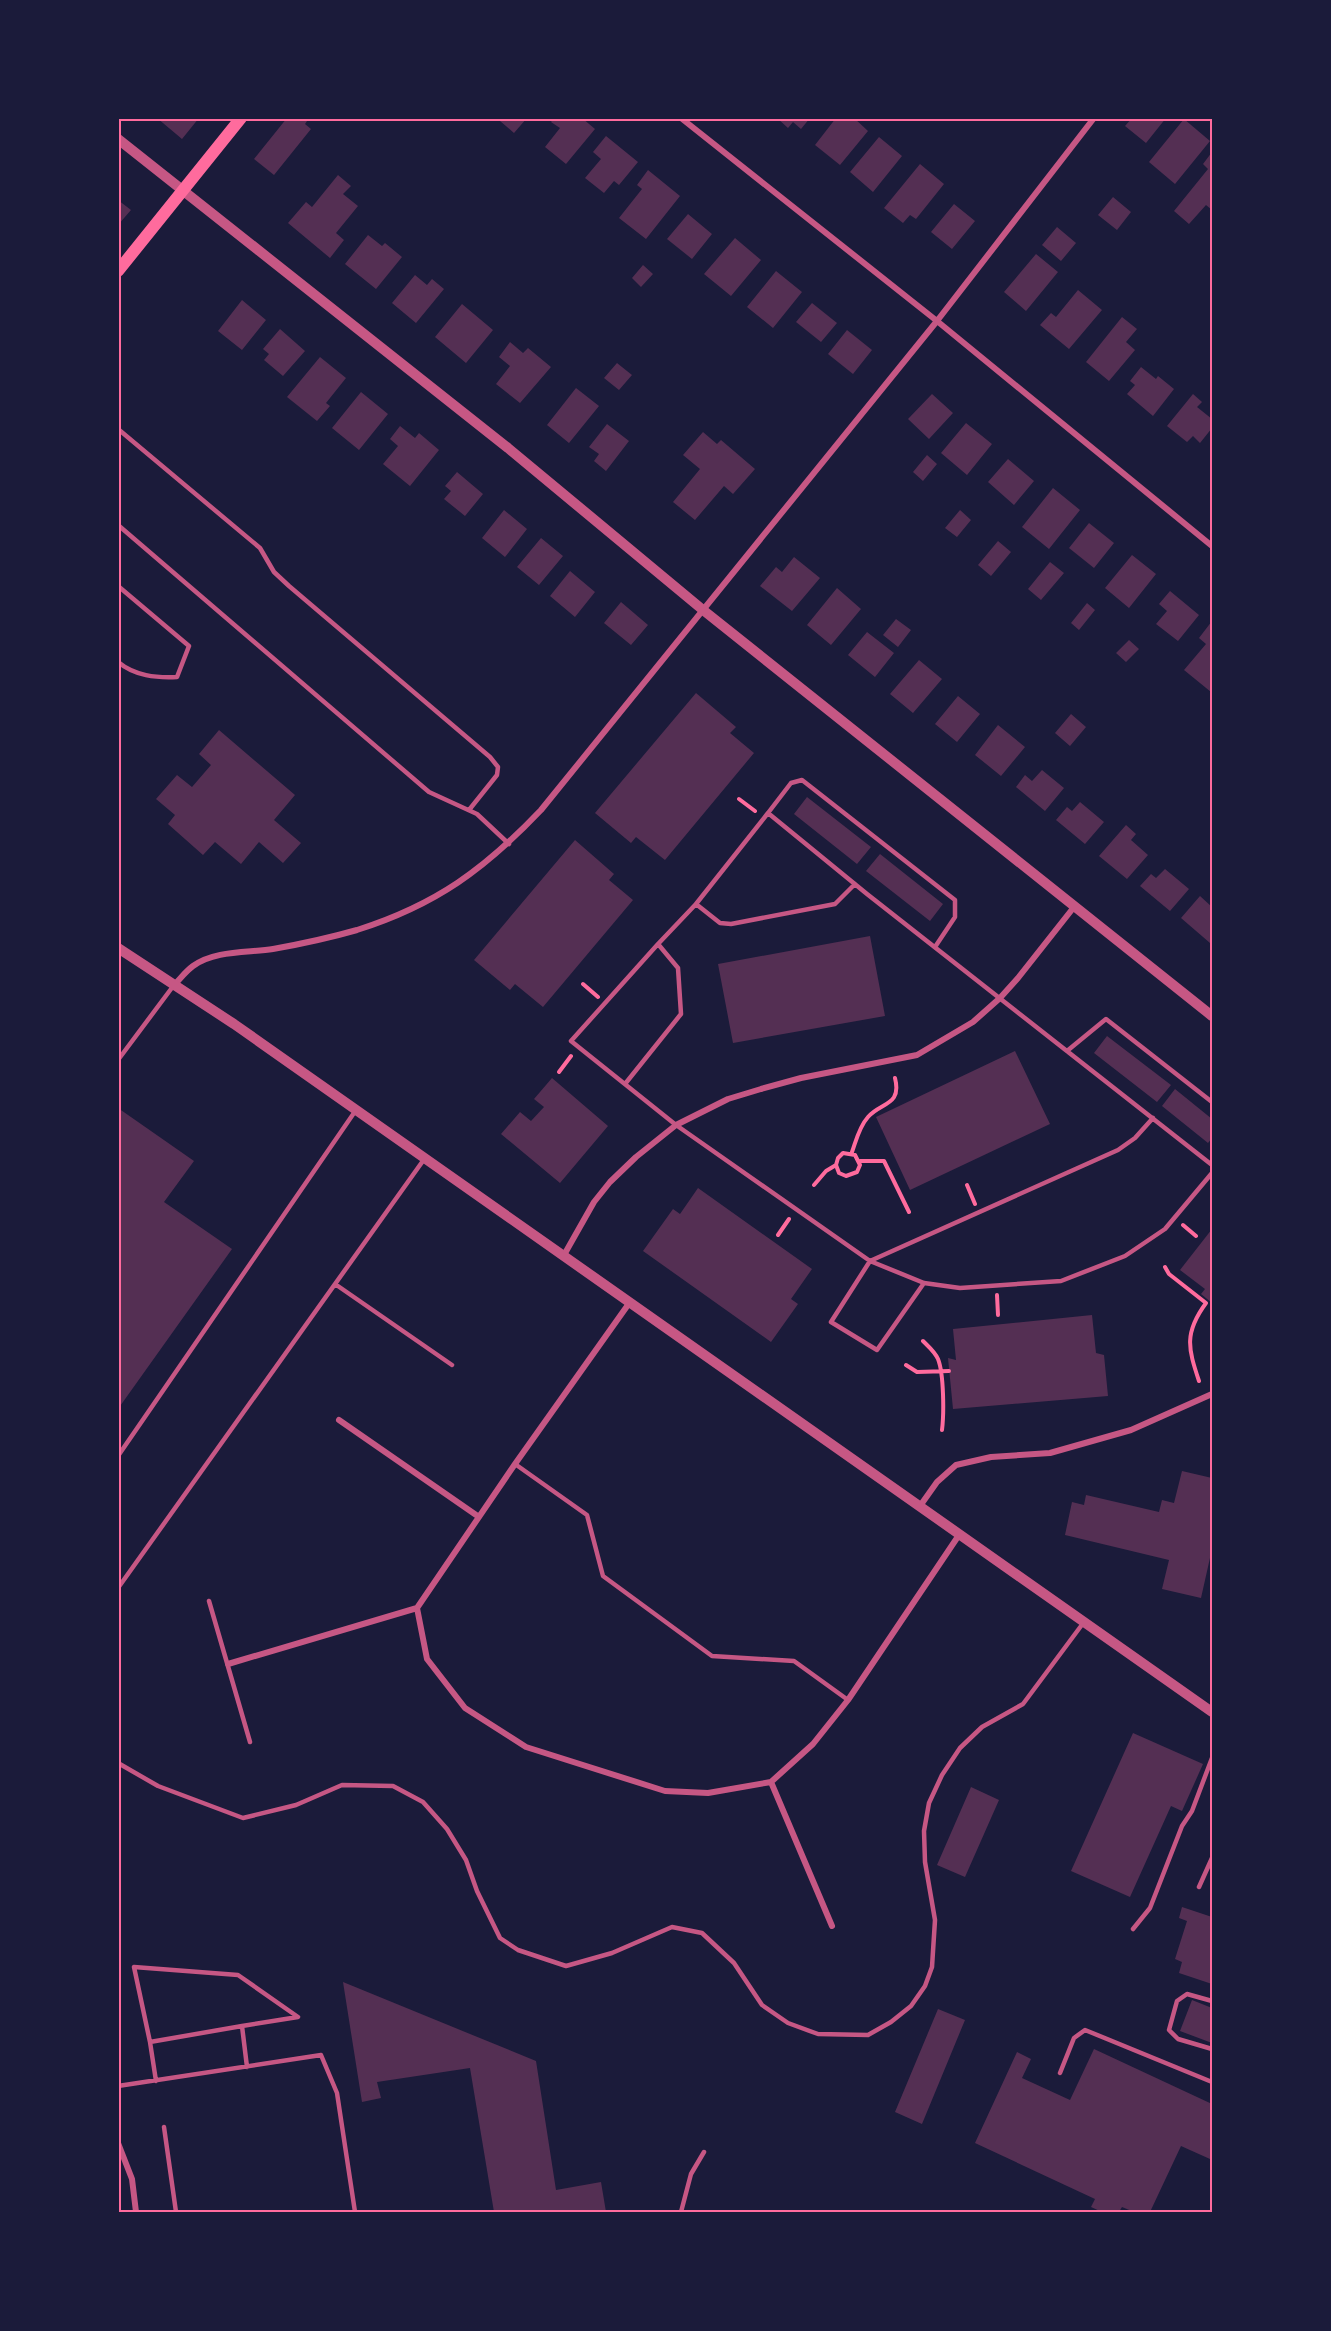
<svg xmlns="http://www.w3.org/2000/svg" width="1331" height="2331" font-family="'Alegreya Sans',sans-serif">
<rect width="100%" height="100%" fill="#1b1b3a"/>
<!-- building -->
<path fill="#542f53" d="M157,118H199L182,139Z
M287,118H309L305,124L311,129L274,175L254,159Z
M502,118H527L514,133L500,121Z
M554,118H582L595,129L566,164L545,147L560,128L551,122Z
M777,118H810L801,129L793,122L788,128Z
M836,118H854L868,131L840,165L815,145Z
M1132,118H1166L1146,143L1125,126Z
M1184,119L1210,141L1175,184L1149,162Z
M606,136L638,162L619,185L614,181L604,193L585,178L601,159L593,152Z
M879,137L902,156L873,192L850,172Z
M1212,152V210L1206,205L1189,224L1174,211L1208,169L1203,164Z
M920,164L944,184L916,219L910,215L903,223L884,208Z
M648,170L680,196L646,239L619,218L642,189L637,185Z
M338,175L351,186L343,194L358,206L336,233L344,240L330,258L288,223L306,202L312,207Z
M1113,197L1131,212L1117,230L1098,215Z
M118,200L131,210L118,225Z
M954,204L975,221L952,249L931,232Z
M688,214L712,234L692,259L667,239Z
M1057,227L1076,243L1061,261L1042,245Z
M368,235L382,246L385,243L402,257L376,289L345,264Z
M735,238L761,260L731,296L704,274Z
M1036,254L1058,272L1026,311L1004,292Z
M643,265L653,274L641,287L632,278Z
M776,271L802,292L773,328L747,307Z
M415,275L427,285L432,279L444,289L416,323L392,303Z
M1078,290L1102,310L1069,349L1040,325L1051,313L1056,317Z
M242,300L266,320L242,350L218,331Z
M812,303L837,323L821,342L796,322Z
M462,304L493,330L466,363L435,337Z
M1122,317L1137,329L1126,342L1135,350L1109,381L1086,362Z
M280,329L305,351L283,376L264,360L269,354L263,349Z
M847,330L872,350L853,374L828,354Z
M510,342L523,353L528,348L551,367L520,403L496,384L510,366L499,357Z
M320,357L346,378L326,403L330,406L317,421L287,397Z
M617,363L632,375L619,390L604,378Z
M1141,367L1156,379L1158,376L1174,389L1153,416L1127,394L1135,385L1130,381Z
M576,388L599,406L569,443L547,425Z
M361,392L388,414L359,450L332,428Z
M932,394L953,413L929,439L908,419Z
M1193,394L1202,402L1197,407L1212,419V428L1200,443L1193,436L1187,442L1167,426Z
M966,423L992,444L967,475L941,453Z
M607,424L629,441L606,471L594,461L599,454L589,447Z
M400,426L415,438L419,433L439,450L410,486L383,464L398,446L390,439Z
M703,432L717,444L721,440L755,469L733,494L724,486L695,520L673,502L700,469L683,455Z
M927,455L937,464L923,481L913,472Z
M1008,459L1034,481L1014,505L988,482Z
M457,472L483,494L465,516L444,499L451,491L445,486Z
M1053,488L1080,510L1049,549L1022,527Z
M504,510L527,529L505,557L482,538Z
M960,510L971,520L957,537L945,528Z
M1089,523L1114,543L1094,568L1069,548Z
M541,538L563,556L539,585L517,567Z
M998,541L1011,552L991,576L978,565Z
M1132,555L1156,574L1129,608L1105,588Z
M794,557L820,578L792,611L760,586L776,567L782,572Z
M1050,562L1064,573L1041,600L1028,589Z
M570,571L595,592L575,617L550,596Z
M837,588L861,609L831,645L807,625Z
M1170,591L1199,615L1178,641L1156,624L1167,611L1159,604Z
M621,602L648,625L631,645L604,623Z
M1087,603L1095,610L1079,630L1071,623Z
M896,619L911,630L898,647L883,635Z
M1212,621V690L1211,692L1184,670L1206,644L1199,638Z
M867,632L894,653L875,677L848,655Z
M1129,640L1139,649L1126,662L1116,653Z
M919,660L942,679L913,713L890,694Z
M696,693L736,727L730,733L754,753L665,860L636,837L631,843L595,813Z
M958,696L980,714L957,742L935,724Z
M1071,714L1086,727L1070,746L1055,733Z
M998,725L1025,747L1001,776L975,755Z
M219,730L295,795L274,820L301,843L283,863L259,842L241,864L215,842L203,855L168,824L175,815L156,799L177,775L192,787L211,765L199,754Z
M1042,770L1064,788L1045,811L1016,787L1025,775L1032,781Z
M807,797L871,847L857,864L794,814Z
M1080,802L1104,822L1085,844L1056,820L1067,807L1072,811Z
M1126,825L1136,834L1131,840L1148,855L1127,879L1099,856Z
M575,840L614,874L609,880L633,900L543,1007L515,984L510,990L474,960Z
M880,854L943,904L930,921L866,871Z
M1165,869L1189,889L1170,911L1140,886L1151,874L1156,878Z
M1200,896L1212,907V941L1210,943L1181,918Z
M870,936L885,1016L733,1043L718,964Z
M1107,1036L1171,1085L1157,1102L1094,1053Z
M1015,1051L1050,1124L910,1190L876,1117Z
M552,1078L608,1126L560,1183L501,1134L520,1112L531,1121L544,1107L534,1099Z
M1175,1089L1212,1119V1138L1208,1143L1162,1106Z
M118,1108L194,1161L164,1202L232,1249L118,1409Z
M698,1188L812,1269L791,1299L798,1304L771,1342L643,1251L673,1209L680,1214Z
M1212,1229V1303L1201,1294L1205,1289L1180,1270Z
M1092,1315L1096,1353L1104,1355L1108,1396L953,1409L948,1358L956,1360L953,1329Z
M1182,1471L1212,1478V1549L1201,1598L1162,1589L1169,1560L1065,1535L1072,1502L1084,1505L1086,1495L1159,1512L1162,1500L1174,1503Z
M1133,1733L1203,1764L1182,1811L1171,1806L1130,1897L1071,1871Z
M971,1787L999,1800L965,1877L937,1865Z
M1182,1907L1212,1917V1984L1179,1973L1182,1962L1175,1959L1187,1921L1179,1918Z
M343,1982L536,2061L556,2190L601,2182L606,2212H494L470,2068L377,2082L381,2098L362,2102Z
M1192,2000L1212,2008V2043L1180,2031Z
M938,2009L965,2020L922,2124L895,2112Z
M1094,2049L1212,2104V2153L1210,2159L1181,2146L1150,2212H1134L1122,2207L1119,2212H1102L1091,2207L1095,2199L975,2143L1017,2052L1031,2059L1022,2078L1070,2100Z"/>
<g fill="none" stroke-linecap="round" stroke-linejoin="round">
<!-- path -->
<path stroke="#ff6b9d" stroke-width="4" d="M739,799L755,811
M583,984L598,997
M559,1072L571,1056
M852,1152C856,1141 859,1127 868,1117C881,1102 902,1106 895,1078
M860,1161H884L909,1212
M814,1185L826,1171L836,1165L838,1158L843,1153L855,1155L860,1165L857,1172L846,1176L839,1173L836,1165
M967,1185L975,1204
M1183,1225L1196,1236
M778,1235L789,1219
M1165,1267L1169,1274L1206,1303C1184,1333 1188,1348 1199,1381
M997,1295L998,1315
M923,1341C929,1347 935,1352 938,1359C944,1374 944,1414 942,1430
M906,1365L917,1372L949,1371"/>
<!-- service -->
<path stroke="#c65784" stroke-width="4.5" d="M118,429L260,548L274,572L289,586L490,757L498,767L497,775L469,810
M118,525L429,792L477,814L509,844
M118,586L189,646L177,677C156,678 135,676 118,662
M768,813L791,783L802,780L955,900V917L935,947
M696,904L720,923L731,924L835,904L855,884
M658,944L696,904L768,813L867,894L1212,1165
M1067,1051L1106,1019L1212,1102
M118,1060L174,985
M625,1084L681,1014L678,968L658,944L571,1041L676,1125L870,1261L924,1283L960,1288L1061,1281L1125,1256L1165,1229L1212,1173
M924,1283L877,1350L831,1322L870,1261L1118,1150L1135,1138L1153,1118
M335,1284L452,1365
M118,1456L356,1110
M515,1464L587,1515L603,1576L712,1656L794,1661L848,1700
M118,1588L425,1158
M209,1601L250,1742
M118,1763L158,1786L243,1818L296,1805L342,1785L393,1786L423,1802L447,1829L466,1860L477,1891L500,1938L518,1950L566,1966L612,1953L672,1927L702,1933L734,1963L762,2005L788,2023L818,2034L868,2035L891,2022L911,2006L925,1986L932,1967L935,1920L925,1862L924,1831L929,1803L942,1775L960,1748L982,1727L1023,1704L1084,1622
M1199,1887L1212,1858
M1133,1929L1150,1908L1182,1826L1192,1811L1212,1758
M1212,2001L1187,1994L1177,2001L1169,2030L1178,2039L1212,2049
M150,2042L134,1967L238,1975L298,2017L242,2026
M1060,2073L1074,2038L1085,2030L1212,2082
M156,2081L150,2042L242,2026L247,2067
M118,2086L321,2055L337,2093L355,2212
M164,2127L176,2212
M681,2212L691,2174L704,2152"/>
<!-- minor -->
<path stroke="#c65784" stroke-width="6" d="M681,118L937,321L1212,546
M174,985C180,979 186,971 193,966C215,950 248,953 273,949C301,944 329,938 357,930C436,905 485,869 541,810L937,321L1094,118
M564,1255L594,1202L610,1182L636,1157L676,1125L728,1099L761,1089L801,1078L917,1055L973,1022L1000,998L1018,978L1074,907
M630,1302L515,1464L417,1608L427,1659L465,1708L512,1738L526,1747L665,1791L708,1793L771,1782L813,1744L848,1700L959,1535
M339,1420L479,1517
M920,1506L937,1482L956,1465L991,1457L1050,1453L1131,1430L1212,1394
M228,1664L417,1608
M771,1782L832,1926
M118,2143L132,2179L136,2212"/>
<!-- tertiary -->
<path stroke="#c65784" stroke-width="10" d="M118,139L508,448L703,610L1212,1016
M118,948L234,1024L1212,1712"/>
<!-- secondary -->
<path stroke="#ff6b9d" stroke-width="12" d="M118,271L241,118"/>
</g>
<!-- border -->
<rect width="1331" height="2331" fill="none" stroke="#1b1b3a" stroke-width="240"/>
<rect x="120" y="120" width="1091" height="2091" fill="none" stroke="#ff6b9d" stroke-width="2"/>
</svg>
